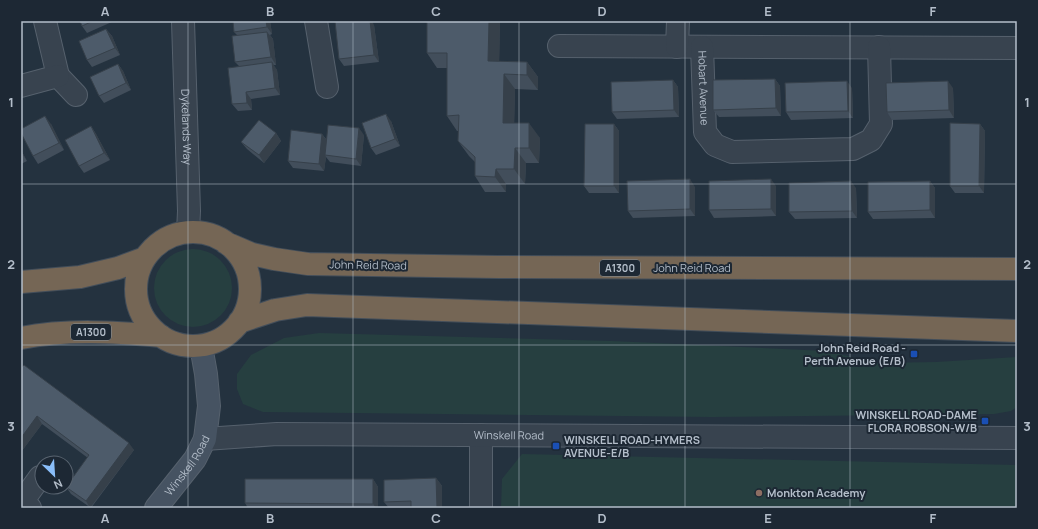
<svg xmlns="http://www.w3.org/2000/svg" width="1038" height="529" font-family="Manrope,sans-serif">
<rect width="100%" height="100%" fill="#24323f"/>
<!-- green -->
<path fill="#263f40" d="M154 288a39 39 0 1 1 78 0a39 39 0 1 1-78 0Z
M319,333L612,341L826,351L877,363L936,362L1017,357V407L1011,411L994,414L712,417L263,412L243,404L237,389V374L251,355L284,338Z
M522,454L1017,465V508H501L502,479Z"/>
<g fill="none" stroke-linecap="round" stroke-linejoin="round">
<!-- street casing -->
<g stroke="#56616d" stroke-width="24">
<g id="street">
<path d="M45,21L58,76L76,95"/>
<path id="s1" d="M183,21L189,211L188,232"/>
<path d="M316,21L327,87"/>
<path d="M559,46L1017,48"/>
<path d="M677,47L678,21"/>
<path id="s2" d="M702,47L705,132L715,145L732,152L853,149L871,140L881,124L879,47"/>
<path d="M21,86L58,76"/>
<path d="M481,435V508"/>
<path id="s3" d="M205,439L277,434L1017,438"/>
<path d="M30,508L22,502L40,477"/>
</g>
</g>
<!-- secondary casing -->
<g stroke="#56616d" stroke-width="24">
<g id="secondary">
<path id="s4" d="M156,508L195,459L205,439L209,406L206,374L201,346"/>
</g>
</g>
<!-- highway casing -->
<g stroke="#434e5a" stroke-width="24">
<path id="highway" d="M136 289a57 57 0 1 1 114 0a57 57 0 1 1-114 0Z
M226,243L252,254L274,259L308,264L498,267L1017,269
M21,282L80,277L118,268L145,258
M239,322L275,310L307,305L1017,331
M21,338C67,329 114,332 161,336"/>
</g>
<!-- street -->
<use href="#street" stroke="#38434f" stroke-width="22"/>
<!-- secondary -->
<use href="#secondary" stroke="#465362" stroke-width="22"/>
<!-- highway -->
<use href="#highway" stroke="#756655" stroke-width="22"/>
</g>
<!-- wall -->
<path fill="#424e5b" d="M80,21H114L87,33L82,26Z
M270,21L272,34L270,35L273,39L276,65H273L277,70L280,95L251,99L252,110L238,111L232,104L239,66L235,62L237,35L234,32Z
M427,21H500L499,61L527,62L538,77V90L515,89L514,123L540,138L539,163H526L525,184H506V192H485L475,176V162L469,156L458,141V131H457L447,116V68H437L427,53Z
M374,25L379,62L344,66L339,59Z
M106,29L112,36L120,55L92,67L87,60Z
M118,64L123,71L131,90L104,103L99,96Z
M775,79L780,86L781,116L719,117L713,110Z
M673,80L678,87L679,117L617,119L612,112Z
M852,88L853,118L791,120L786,112Z
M953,88L954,118L892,120L887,112Z
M391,121L400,146L376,155L371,148Z
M51,124L64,150L38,164L33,156Z
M614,124L619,131V193H589L584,186Z
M980,124L985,131L984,193H955L950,186Z
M91,126L96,134L110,160L84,173L79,166Z
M276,133L281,141L264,163L247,149L241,142Z
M322,134L326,139L364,135L361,166L330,162L326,157L324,171L293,168L288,161Z
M21,150L27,161L21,164Z
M930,181L935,188V218L873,219L868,212Z
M776,186V216L714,218L709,210Z
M695,187V216L633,218L628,211Z
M856,188L857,218L795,219L789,212Z
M21,368L134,450L91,508L71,494L66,487L88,458L42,424L21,452Z
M436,478L442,486V508H389L384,502Z
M373,479L378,487V508H248L245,503Z"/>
<!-- shaded-wall -->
<path fill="#36404a" d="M266,21H270L272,34L267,27Z
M370,21H372L374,25L379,62L374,55Z
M489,21H500L499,76L488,61Z
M106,29L112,36L120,55L115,48Z
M267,32L273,39L276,65L271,57Z
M272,62L277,70L280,95L275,88Z
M527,62L538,77V90L527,75Z
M118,64L123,71L131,90L126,83Z
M504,74L515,89L514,138L503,123Z
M775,79L780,86L781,116L776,108Z
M673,80L678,87L679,117L674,110Z
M847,81L852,88L853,118L848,111Z
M948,81L953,88L954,118L949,110Z
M246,92L251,99L252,110L247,103Z
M386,114L391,121L400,146L395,139Z
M45,116L51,124L64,150L59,143Z
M529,123L540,138L539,163L529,148Z
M614,124L619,131V193L614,186Z
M980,124L985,131L984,193L979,186Z
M91,126L96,134L110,160L104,153Z
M359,128L364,135L361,166L356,159Z
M276,133L281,141L264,163L259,155Z
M322,134L327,141L325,155L326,157L324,171L319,164Z
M515,148L526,163L525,184L514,169Z
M21,150L27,161L21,152Z
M496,169L506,184V192L495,177Z
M690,179L695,187V216L690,209Z
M771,179L776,186V216L771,209Z
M851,181L856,188L857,218L852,211Z
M930,181L935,188V218L930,210Z
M37,416L42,424L21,452V438Z
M129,443L134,450L90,508L86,501Z
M436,478L442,486V508H437Z
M373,479L378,487V508H376L373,504Z"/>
<!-- building -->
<path fill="#4d5b6a" stroke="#36404a" d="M80,21H93L82,26Z
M233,21H266L267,27L234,32Z
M335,21H370L374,55L339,59Z
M427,21H489L488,61L527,62V75L504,74L503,123H529V148H515L514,169H496L495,177L475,176V157L458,141L459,115L447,116V53H427Z
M106,29L115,48L87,60L79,41Z
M267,32L271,57L235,62L232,36Z
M272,62L275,88L246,92L247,103L232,104L228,68Z
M118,64L126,83L99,96L90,77Z
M775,79L776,108L713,110V80Z
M673,80L674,110L612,112L611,82Z
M847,81L848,111L786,112L785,83Z
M948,81L949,110L887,112L886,83Z
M386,114L395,139L371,148L362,123Z
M45,116L59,143L33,156L21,133V129Z
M259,120L276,133L259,155L241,142Z
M950,123L980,124L979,186H950Z
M585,124H614V186H584Z
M328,125L359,128L356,159L325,155Z
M91,126L104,153L79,166L65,140Z
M291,130L322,134L319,164L288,161Z
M690,179V209L628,211L627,181Z
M771,179V209L709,210V181Z
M851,181L852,211L789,212V183Z
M930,181V210L868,212V182Z
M24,365L129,443L86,501L66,487L89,455L37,416L21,438V368Z
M436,478L437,508H411V501L384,502V480Z
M245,479H373V504L245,503Z"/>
<!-- grid -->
<path fill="none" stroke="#b4beca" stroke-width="1" stroke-opacity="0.55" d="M188,21V508M353,21V508M519,21V508M685,21V508M850,21V508M21,184H1017M21,345H1017"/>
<!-- markers -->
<g fill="#1a4fb4" stroke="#1d2834" stroke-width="1.5">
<rect x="910" y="350" width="8" height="8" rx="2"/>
<rect x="981" y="417" width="8" height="8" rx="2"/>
<rect x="552" y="442" width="8" height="8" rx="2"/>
</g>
<circle fill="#8d6e63" stroke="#1d2834" stroke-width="1.5" cx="759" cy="493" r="4"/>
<g text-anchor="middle" stroke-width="4" stroke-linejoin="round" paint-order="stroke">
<!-- shield labels -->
<g fill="#1d2834" stroke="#87919d" stroke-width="1">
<rect x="600" y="260" width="40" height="16" rx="3"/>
<rect x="71" y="324" width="40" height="16" rx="3"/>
</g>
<g font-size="10" font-weight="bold" fill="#b4beca">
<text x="620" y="272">A1300</text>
<text x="91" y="336">A1300</text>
</g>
<!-- street labels -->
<g font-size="11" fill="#b4beca" stroke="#1d2834">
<text dy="4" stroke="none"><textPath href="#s2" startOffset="41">Hobart Avenue</textPath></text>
<text dy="4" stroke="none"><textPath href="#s1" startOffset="106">Dykelands Way</textPath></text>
<text transform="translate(368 265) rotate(1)" y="4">John Reid Road</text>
<text x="692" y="272">John Reid Road</text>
<text dy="4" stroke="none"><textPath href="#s3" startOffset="304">Winskell Road</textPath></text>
<text dy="4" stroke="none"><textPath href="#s4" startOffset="53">Winskell Road</textPath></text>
</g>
<!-- poi labels -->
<g font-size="11" font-weight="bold" fill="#b4beca" stroke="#1d2834" text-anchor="end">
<text x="906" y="352">John Reid Road -<tspan x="906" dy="13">Perth Avenue (E/B)</tspan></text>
<text x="977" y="419">WINSKELL ROAD-DAME<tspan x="977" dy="13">FLORA ROBSON-W/B</tspan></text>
<text x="564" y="444" text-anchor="start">WINSKELL ROAD-HYMERS<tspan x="564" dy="13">AVENUE-E/B</tspan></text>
<text x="767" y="497" text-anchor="start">Monkton Academy</text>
</g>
</g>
<!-- border -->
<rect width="1038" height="529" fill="none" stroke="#1d2834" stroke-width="44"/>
<!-- north arrow -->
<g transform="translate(54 475) rotate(155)"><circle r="19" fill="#1d2834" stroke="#596470"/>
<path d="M0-3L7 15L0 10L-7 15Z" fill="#8abef9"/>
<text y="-6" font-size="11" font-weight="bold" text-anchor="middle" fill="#b4beca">N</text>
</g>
<rect x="22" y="22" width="994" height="485" fill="none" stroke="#b4beca" stroke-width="1.5"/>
<g font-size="13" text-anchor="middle" font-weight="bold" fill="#b4beca">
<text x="105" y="16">A</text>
<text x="270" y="16">B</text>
<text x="436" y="16">C</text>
<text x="602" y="16">D</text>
<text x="768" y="16">E</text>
<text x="933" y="16">F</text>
<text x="11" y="107">1</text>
<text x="1027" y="107">1</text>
<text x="11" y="269">2</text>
<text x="1027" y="269">2</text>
<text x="11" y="431">3</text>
<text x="1027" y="431">3</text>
<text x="105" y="523">A</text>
<text x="270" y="523">B</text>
<text x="436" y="523">C</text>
<text x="602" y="523">D</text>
<text x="768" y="523">E</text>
<text x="933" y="523">F</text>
</g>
</svg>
